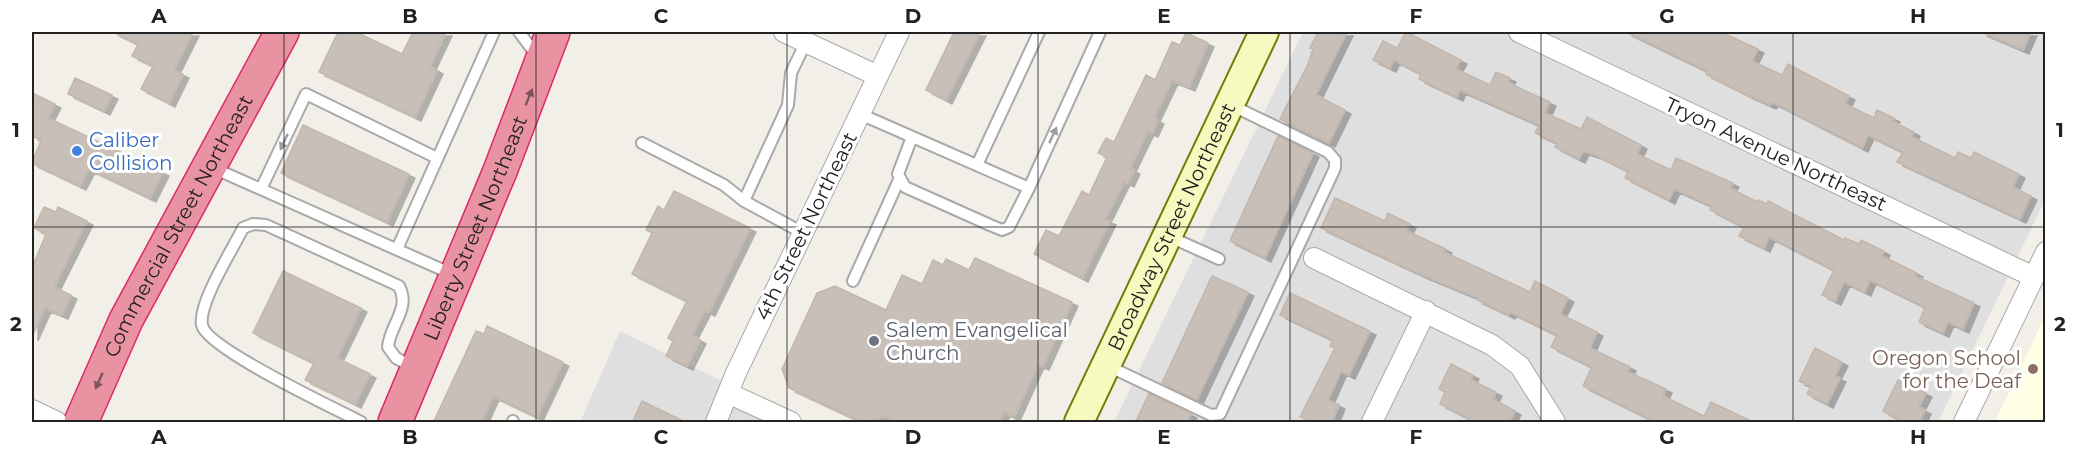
<svg xmlns="http://www.w3.org/2000/svg" width="2077" height="454" font-family="Montserrat,sans-serif">
<defs>
<filter id="shadow"><feDropShadow dx="6" dy="4" stdDeviation="0" flood-color="#0004"/></filter>
</defs>
<rect width="100%" height="100%" fill="#f2efe9"/>
<!-- residential -->
<path fill="#e0dfdf" d="M1303,32H2045V200L1938,422H1114Z
M620,331L805,422H580Z"/>
<!-- education -->
<path fill="#ffffe5" d="M2045,316V422H1995Z"/>
<!-- building -->
<path fill="#c7bfb8" stroke="#c4b6ab" stroke-width="1.5" filter="url(#shadow)" d="M113,32H193L174,70L183,74L169,103L141,89L153,66L132,56L138,44Z
M338,32H356L402,54L413,32H446L430,66L437,70L415,117L319,72Z
M954,32H980L946,100L926,90Z
M1318,32H1347L1316,95L1345,110L1329,143L1280,119L1308,64L1313,49L1310,48Z
M1406,32L1461,60L1456,69L1490,85L1496,72L1510,78L1508,82L1517,87L1550,102L1545,113L1581,129L1587,117L1641,145L1637,154L1671,170L1676,158L1733,183L1730,188L1757,202L1758,200L1767,204L1768,201L1844,240L1845,238L1859,244L1861,240L1884,251L1882,256L1917,273L1915,276L1974,303L1963,329L1948,322L1943,333L1919,322L1925,307L1870,280L1865,292L1844,282L1835,301L1822,295L1834,270L1769,237L1764,248L1739,236L1744,227L1710,210L1712,206L1674,189L1669,200L1625,178L1628,171L1596,155L1583,151L1579,159L1555,147L1557,143L1535,133L1539,125L1460,90L1457,97L1419,79L1421,74L1394,60L1390,68L1373,60L1383,41L1397,48Z
M1626,32H1721L1758,49L1752,61L1782,75L1788,64L1849,96L1845,104L1874,118L1877,110L1894,118L1892,121L1914,132L1912,137L1955,158L1958,152L1971,158L1974,152L2019,174L2013,187L2031,196L2020,219L1897,162L1903,152L1868,135L1862,148L1772,102L1770,105L1748,95L1706,74L1707,71Z
M1981,32H2031L2023,50Z
M1186,33L1208,43L1189,87L1172,80L1154,118L1158,120L1152,133L1148,131L1130,168L1134,170L1128,183L1124,181L1105,219L1110,221L1082,278L1034,254L1046,230L1059,236L1082,191L1089,195L1107,157L1098,153L1106,138L1114,142L1146,75L1155,80L1172,42L1180,45Z
M75,78L112,95L104,111L68,94Z
M32,93L55,104L48,118L163,172L150,198L89,169L80,186L32,163L41,140L32,136Z
M303,125L409,174L387,222L281,173Z
M1278,136L1313,153L1265,258L1230,241Z
M674,191L750,228L709,312L705,310L692,335L700,340L687,366L666,356L673,341L668,338L687,301L632,274L652,233L646,230L658,206L664,210Z
M1335,198L1385,221L1388,213L1410,224L1407,231L1446,249L1444,252L1530,292L1535,281L1568,298L1560,314L1597,332L1590,348L1630,367L1628,372L1666,389L1663,396L1704,416L1711,402L1755,423H1658L1583,386L1592,367L1551,347L1557,335L1510,312L1509,315L1477,300L1478,298L1420,274L1321,228Z
M44,207L56,212L58,207L87,221L54,287L71,295L62,315L45,308L32,337V268L46,234L34,228Z
M975,258L1072,302L1043,366L1038,364L1014,417L1004,412L999,423H900L885,416L864,423L789,388L782,369L817,293L835,286L886,310L902,275L922,284L933,260L943,265L946,259L969,270Z
M283,271L361,308L337,358L370,374L355,404L305,380L314,363L253,333Z
M1212,276L1248,292L1197,400L1162,383Z
M1290,293L1370,331L1349,375L1341,371L1328,400L1339,405L1332,423H1313L1300,417L1335,348L1330,346L1333,340L1280,315Z
M487,326L563,362L537,417L493,396L481,423H433L476,331L484,334Z
M1815,348L1842,362L1835,376L1840,378L1827,404L1807,394L1811,386L1799,381Z
M1451,364L1473,375L1471,380L1496,392L1493,399L1515,411L1509,423H1466L1468,418L1440,404L1445,392L1439,389Z
M1898,380L1926,393L1919,407L1925,410L1919,423H1905L1883,411Z
M1149,394L1191,414L1187,423H1135Z
M642,401L687,423H632Z"/>
<g fill="none" stroke-linecap="round" stroke-linejoin="round">
<!-- lane casing -->
<g stroke="#a9a9a9" stroke-width="14">
<path id="lane" d="M519,32L538,57
M860,114L1029,188L1009,227L1002,230L990,225L905,187L898,174L912,137
M642,143L724,185L744,201
M977,165L1039,32
M211,167L452,274
M1029,188L1100,32
M261,189L306,94L437,158
M803,233L744,201L788,105L791,73L806,42
M1168,236L1219,259
M397,249L494,32
M853,281L899,180
M1106,365L1211,415L1220,414L1335,168V160L1328,152L1231,105
M361,422C334,408 206,348 202,325C198,303 233,249 243,228L253,224L266,225L399,286C411,309 390,324 388,347L396,358L413,367
M513,422V421"/>
</g>
<!-- street casing -->
<g stroke="#a9a9a9" stroke-width="22">
<path id="street" d="M784,32L878,76
M1519,32L2034,277
M1314,258L1492,345L1520,366L1555,422
M730,394L791,422
M32,410L57,422
M716,422L736,373L899,32
M1372,422L1426,311
M1964,422L2046,252"/>
</g>
<!-- secondary casing -->
<g stroke="#707d05" stroke-width="32">
<g id="secondary">
<path id="s1" d="M1079,422L1264,32"/>
</g>
</g>
<!-- highway casing -->
<g stroke="#dc2a67" stroke-width="36">
<g id="highway">
<path id="s2" d="M81,422L126,320L282,32"/>
<path id="s3" d="M395,422L500,171L553,32"/>
</g>
</g>
<!-- lane -->
<use href="#lane" stroke="#fff" stroke-width="10"/>
<!-- street -->
<use href="#street" stroke="#fff" stroke-width="20"/>
<!-- secondary -->
<use href="#secondary" stroke="#f7fabf" stroke-width="28"/>
<!-- highway -->
<use href="#highway" stroke="#e892a2" stroke-width="33"/>
</g>
<!-- one-way arrows -->
<defs><path id="oneway-solid" d="M-6-.8H1V-3.2L6.5 0L1 3.2V.8H-6Z" transform="scale(1.5)"/></defs>
<g fill="#7b545c">
<use href="#oneway-solid" transform="translate(529 97) rotate(-68)"/>
<use href="#oneway-solid" transform="translate(99 381) rotate(114)"/>
</g>
<g fill="#9c9c9c">
<use href="#oneway-solid" transform="translate(1053 135) rotate(-65)"/>
<use href="#oneway-solid" transform="translate(284 142) rotate(115)"/>
</g>
<!-- grid -->
<path fill="none" stroke="#222" stroke-width="1.5" stroke-opacity="0.55" d="M284,32V422M536,32V422M787,32V422M1038,32V422M1290,32V422M1541,32V422M1793,32V422M32,227H2046"/>
<!-- markers -->
<circle fill="#3f7fe0" stroke="#fff" stroke-width="2" cx="77" cy="151" r="6"/>
<circle fill="#6b7280" stroke="#fff" stroke-width="2" cx="874" cy="341" r="6"/>
<circle fill="#8d6e63" stroke="#fff" stroke-width="2" cx="2033" cy="369" r="6"/>
<g text-anchor="middle" stroke-width="6" stroke-linejoin="round" paint-order="stroke">
<!-- shop labels -->
<g font-size="20" fill="#366cbe" stroke="#fff" text-anchor="start">
<text x="89" y="147">Caliber<tspan x="89" dy="23">Collision</tspan></text>
</g>
<!-- street labels -->
<g font-size="20" fill="#222" stroke="#fff">
<text transform="translate(1776 154) rotate(25)" y="7">Tryon Avenue Northeast</text>
<text dy="7" stroke="none"><textPath href="#s2" startOffset="219">Commercial Street Northeast</textPath></text>
<text transform="translate(806 226) rotate(-64)" y="7">4th Street Northeast</text>
<text dy="7" stroke="none"><textPath href="#s1" startOffset="216">Broadway Street Northeast</textPath></text>
<text dy="7" stroke="none"><textPath href="#s3" startOffset="210">Liberty Street Northeast</textPath></text>
</g>
<!-- worship labels -->
<g font-size="20" fill="#5b616d" stroke="#fff" text-anchor="start">
<text x="886" y="337">Salem Evangelical<tspan x="886" dy="23">Church</tspan></text>
</g>
<!-- education labels -->
<g font-size="20" fill="#785e54" stroke="#fff" text-anchor="end">
<text x="2021" y="365">Oregon School<tspan x="2021" dy="23">for the Deaf</tspan></text>
</g>
</g>
<!-- border -->
<rect width="2077" height="454" fill="none" stroke="#ffffff" stroke-width="66"/>
<rect x="33" y="33" width="2011" height="388" fill="none" stroke="#222" stroke-width="2"/>
<g font-size="20" text-anchor="middle" font-weight="bold" fill="#222">
<text x="159" y="23">A</text>
<text x="410" y="23">B</text>
<text x="661" y="23">C</text>
<text x="913" y="23">D</text>
<text x="1164" y="23">E</text>
<text x="1416" y="23">F</text>
<text x="1667" y="23">G</text>
<text x="1918" y="23">H</text>
<text x="16" y="137">1</text>
<text x="2060" y="137">1</text>
<text x="16" y="331">2</text>
<text x="2060" y="331">2</text>
<text x="159" y="444">A</text>
<text x="410" y="444">B</text>
<text x="661" y="444">C</text>
<text x="913" y="444">D</text>
<text x="1164" y="444">E</text>
<text x="1416" y="444">F</text>
<text x="1667" y="444">G</text>
<text x="1918" y="444">H</text>
</g>
</svg>
